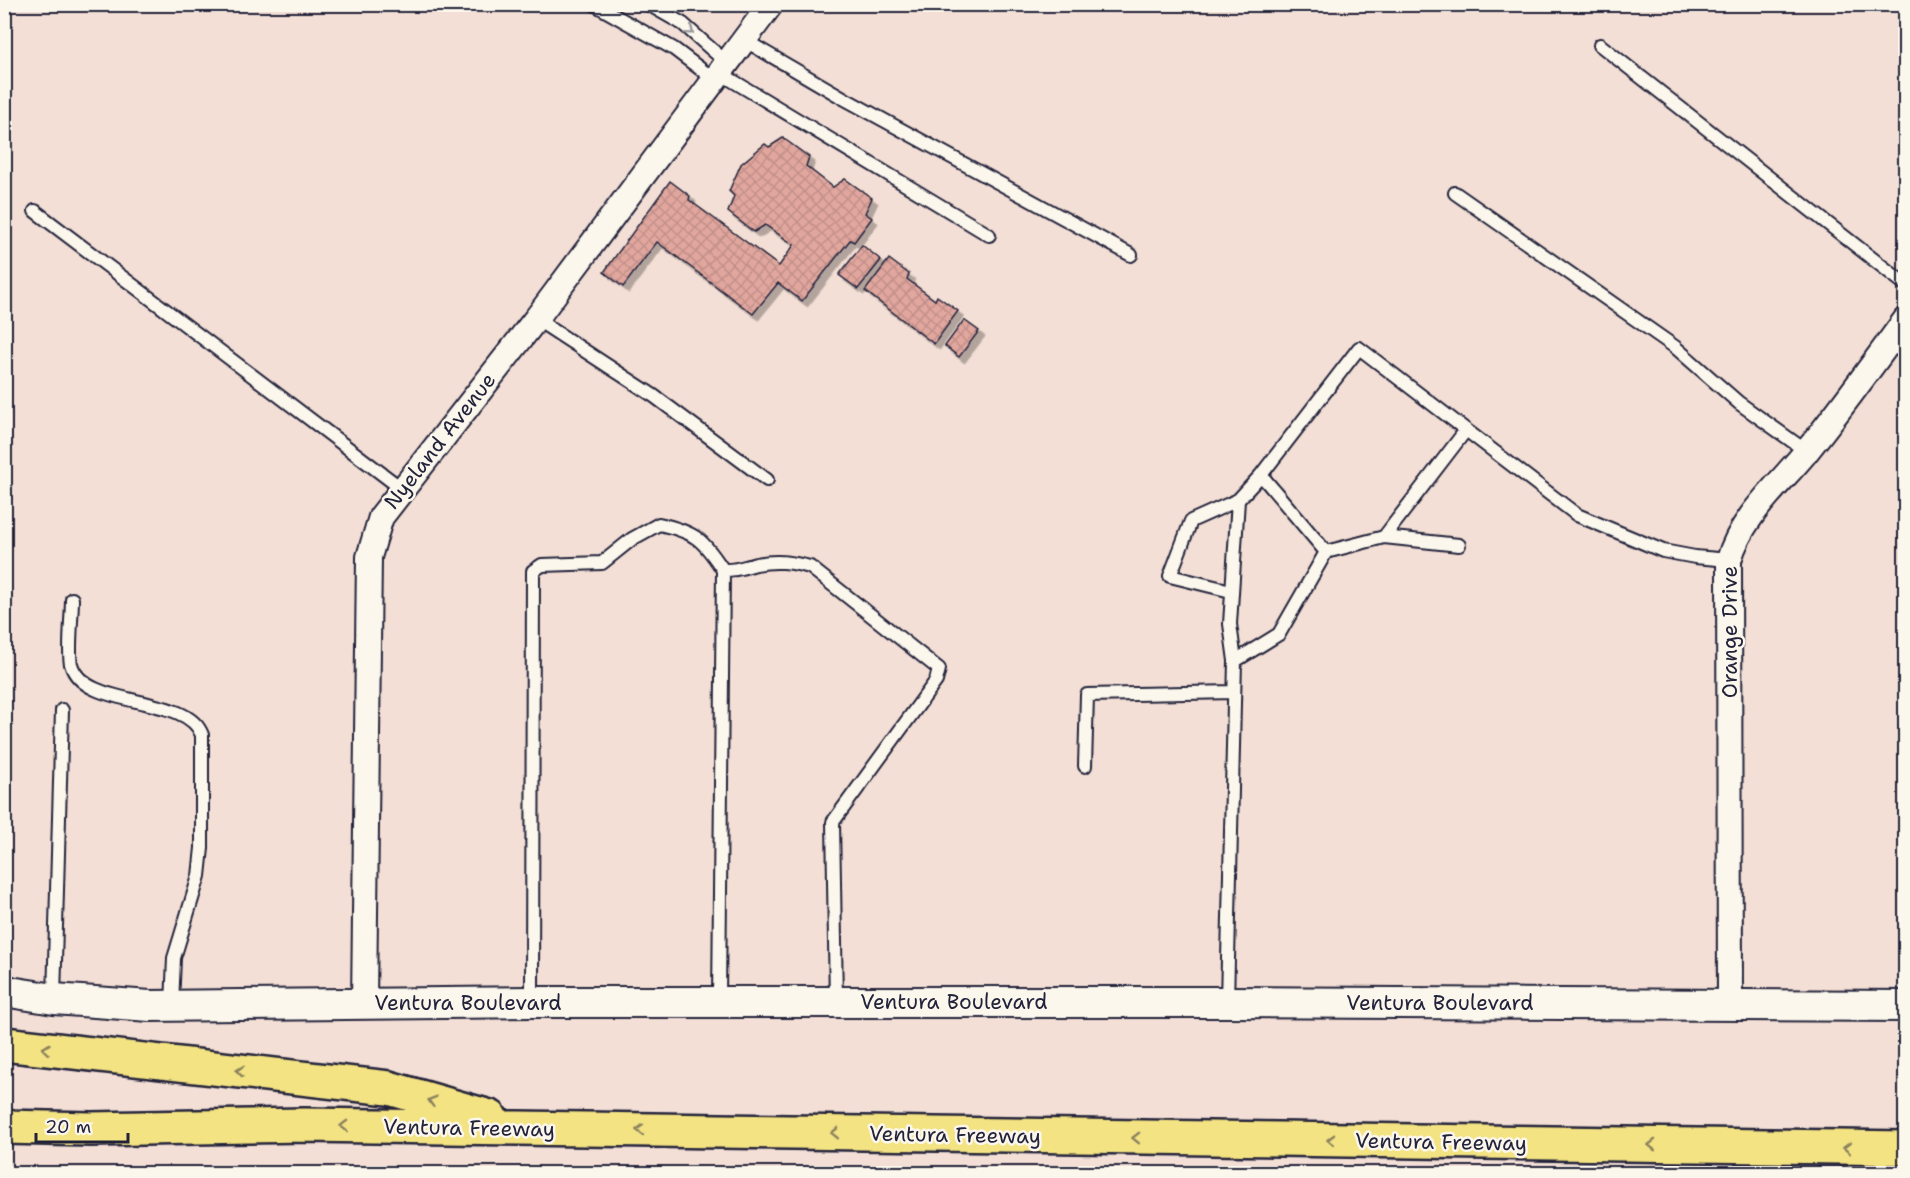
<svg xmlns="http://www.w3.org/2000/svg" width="1910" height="1178" font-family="'Shantell Sans',sans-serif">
<defs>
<pattern id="building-cross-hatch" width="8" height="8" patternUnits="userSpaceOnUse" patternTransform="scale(1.5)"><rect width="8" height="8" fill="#e1a79e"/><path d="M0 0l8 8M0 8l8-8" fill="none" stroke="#c18f89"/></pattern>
<filter id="shadow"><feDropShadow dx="5.5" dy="5.5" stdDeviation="0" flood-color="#0004"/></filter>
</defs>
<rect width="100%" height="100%" fill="#f3dfd5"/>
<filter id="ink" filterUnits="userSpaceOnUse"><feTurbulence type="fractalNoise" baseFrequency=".0167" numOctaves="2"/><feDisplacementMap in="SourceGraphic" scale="12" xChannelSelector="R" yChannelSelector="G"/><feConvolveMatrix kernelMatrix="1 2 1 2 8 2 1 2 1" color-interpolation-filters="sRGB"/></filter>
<g filter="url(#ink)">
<!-- building -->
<path fill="url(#building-cross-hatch)" stroke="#22223b" stroke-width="1.5" filter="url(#shadow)" d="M783,138L809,157L806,166L833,187L845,179L872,198L865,213L872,218L854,242L850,240L802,301L778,283L753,314L657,242L623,287L604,272L670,181L690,196L689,200L779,266L794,245L765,225L754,232L728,212L734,196L729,191L741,164L765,144L769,147Z
M862,245L881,260L858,289L839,275Z
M889,259L909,274L907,279L935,300L937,296L958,311L934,344L865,291Z
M964,320L979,331L959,357L945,346Z"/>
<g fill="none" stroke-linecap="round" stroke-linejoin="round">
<!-- service casing -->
<g stroke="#22223b" stroke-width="16">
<path id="service" d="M594,4L674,49L715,80
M648,4L683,24L727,63
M744,40L845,99L1131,255
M1600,45L1906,285
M720,73L989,235
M1455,193L1675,347L1739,403L1806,451
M35,211L402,489
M536,319L654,396L767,480
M1889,342L1906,354
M1384,537L1459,545
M1326,552L1384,537L1466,430
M1231,591L1170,576L1191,521L1238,500
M72,599C72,614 68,652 71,664C84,711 187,692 202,735V848L199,876L174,958L172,1005
M1235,661L1230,624L1238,500L1261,475
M1085,766L1087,695L1234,692
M54,998L62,710
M532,1001L533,571L542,565L602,563L632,539L659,524C695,532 703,539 723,570C736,571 744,567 756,564C776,560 791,562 810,567L939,669L936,681L833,822L836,1001
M719,1001L723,570
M1227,1002L1235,661L1279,634L1326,552L1261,475L1359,348L1577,515L1663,551L1695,557L1729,560"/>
</g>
<!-- minor casing -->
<g stroke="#22223b" stroke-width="28">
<path id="minor" d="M364,1004L369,557L381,517L536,319L771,4
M1730,1004L1729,560C1741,517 1778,486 1806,452C1841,409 1873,364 1906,319"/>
</g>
<!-- tertiary casing -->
<g stroke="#22223b" stroke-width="34">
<path id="tertiary" d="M4,989L10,992L54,999L150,1006L532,1002H1227L1906,1006"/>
</g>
<!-- motorway casing -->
<g stroke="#22223b" stroke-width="38">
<path id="motorway" d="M4,1044L389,1088L490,1117
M4,1127L91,1129L304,1125L1906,1148"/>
</g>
<!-- service -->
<use href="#service" stroke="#fbf7ec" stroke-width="12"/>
<!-- minor -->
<use href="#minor" stroke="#fbf7ec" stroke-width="24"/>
<!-- tertiary -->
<use href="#tertiary" stroke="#fbf7ec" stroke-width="30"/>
<!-- motorway -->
<use href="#motorway" stroke="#f4e382" stroke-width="33"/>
</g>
<!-- one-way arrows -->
<defs><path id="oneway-chevron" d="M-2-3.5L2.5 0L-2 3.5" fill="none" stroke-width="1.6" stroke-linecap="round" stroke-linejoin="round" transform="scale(1.5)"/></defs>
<use stroke="#99979c" href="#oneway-chevron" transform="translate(690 31) rotate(40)"/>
<g stroke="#8b825e">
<use href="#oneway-chevron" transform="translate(46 1049) rotate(-174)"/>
<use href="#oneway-chevron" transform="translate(240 1071) rotate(-174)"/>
<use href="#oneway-chevron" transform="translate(432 1101) rotate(-164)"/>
<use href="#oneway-chevron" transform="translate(344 1126) rotate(-179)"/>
<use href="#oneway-chevron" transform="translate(640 1130) rotate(-179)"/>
<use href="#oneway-chevron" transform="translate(835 1133) rotate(-179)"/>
<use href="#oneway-chevron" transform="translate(1136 1138) rotate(-179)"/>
<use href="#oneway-chevron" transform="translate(1331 1140) rotate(-179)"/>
<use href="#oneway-chevron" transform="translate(1652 1145) rotate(-179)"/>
<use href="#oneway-chevron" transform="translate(1847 1148) rotate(-179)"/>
</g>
</g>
<g text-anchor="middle" stroke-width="5" stroke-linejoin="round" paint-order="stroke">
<!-- street labels -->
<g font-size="21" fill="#22223b" stroke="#fbf7ec">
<text transform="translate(440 441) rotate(-52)" y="7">Nyeland Avenue</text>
<text transform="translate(1730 632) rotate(-90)" y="7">Orange Drive</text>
<text x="954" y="1009">Ventura Boulevard</text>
<text x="468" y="1010">Ventura Boulevard</text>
<text x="1440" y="1010">Ventura Boulevard</text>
<text transform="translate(469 1128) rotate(1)" y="7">Ventura Freeway</text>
<text transform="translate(955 1135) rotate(1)" y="7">Ventura Freeway</text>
<text transform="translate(1441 1142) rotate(1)" y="7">Ventura Freeway</text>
</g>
</g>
<!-- margin -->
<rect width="1910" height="1178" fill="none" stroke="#fbf7ec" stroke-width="24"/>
<rect x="12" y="12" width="1886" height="1154" fill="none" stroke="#22223b" stroke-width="2" filter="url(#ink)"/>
<!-- scale -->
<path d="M36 1133v9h92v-9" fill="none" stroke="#22223b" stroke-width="3"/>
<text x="45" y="1133" font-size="18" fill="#22223b" stroke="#fbf7ec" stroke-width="4.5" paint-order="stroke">20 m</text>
</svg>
